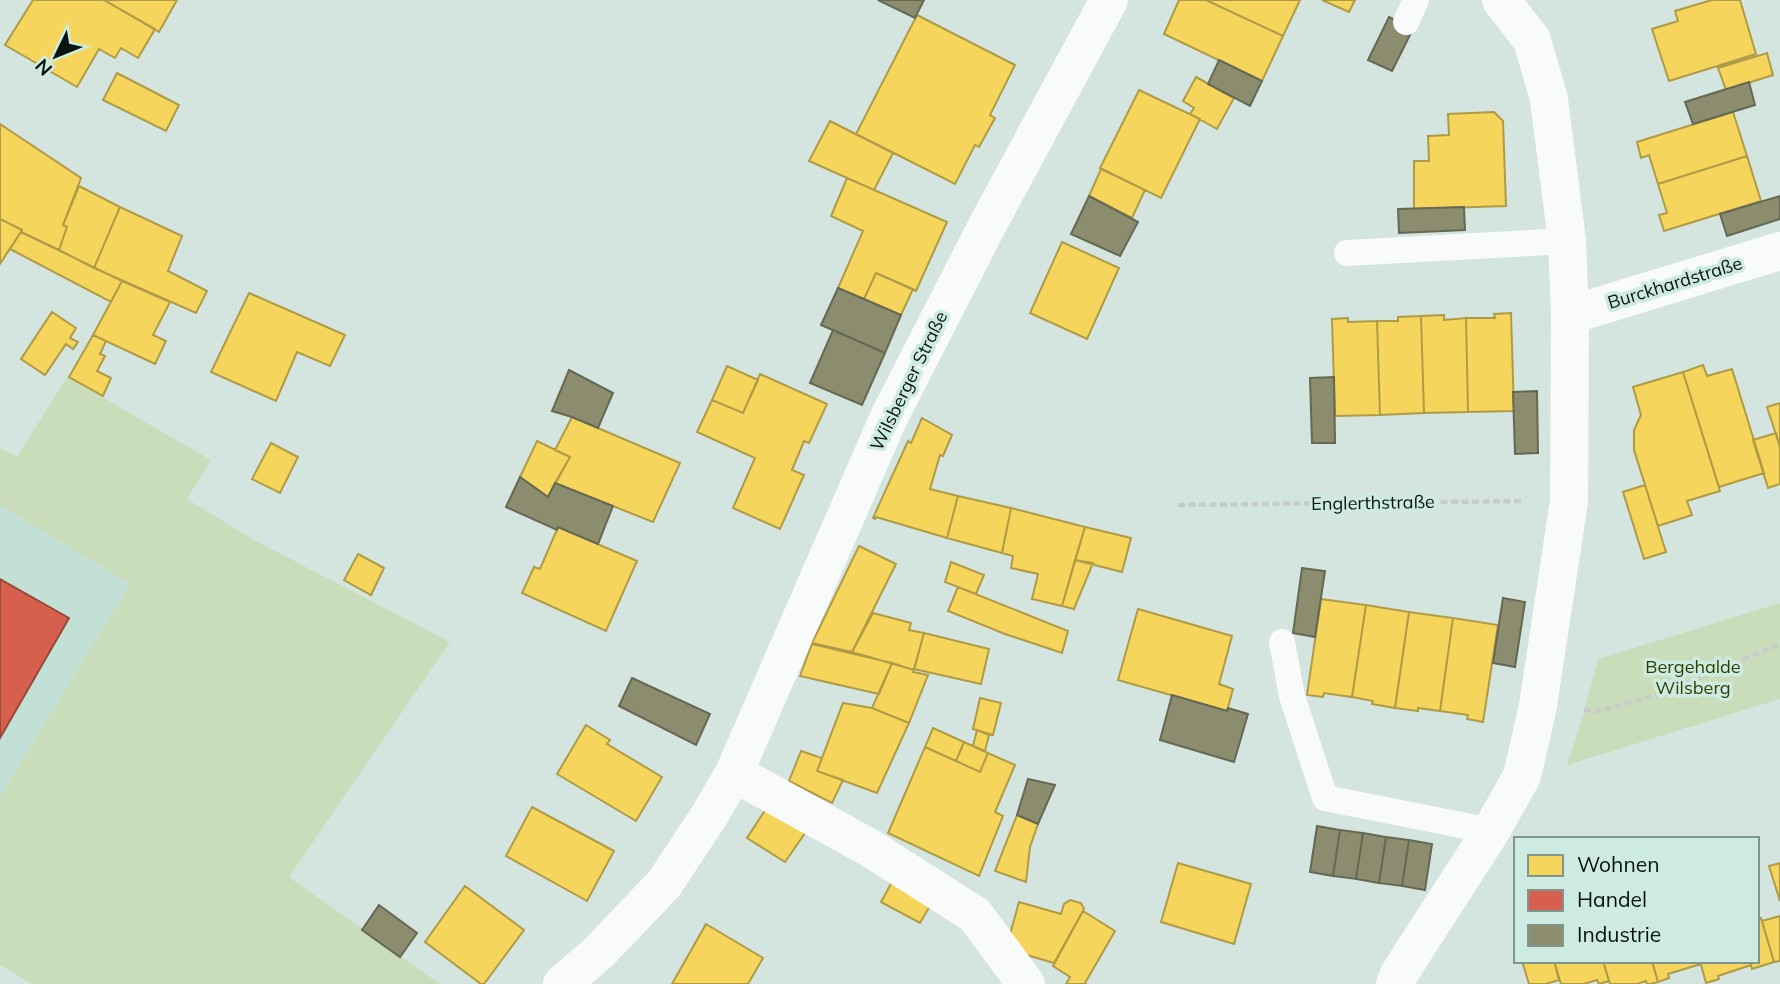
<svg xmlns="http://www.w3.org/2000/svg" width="1780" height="984" font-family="Mulish,sans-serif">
<rect width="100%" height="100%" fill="#d4e5df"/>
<!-- built -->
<path fill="#c3e0d6" d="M0,505L130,584L0,797Z"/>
<!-- green -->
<path fill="#caddbb" d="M67,377L211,460L187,499L254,540L450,642L289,877L440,984H32L0,965V797L130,584L0,505V448L17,457Z
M1780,603V699L1567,765L1582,719L1598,659Z"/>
<!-- homes -->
<path fill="#f6d55c" stroke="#af9b45" stroke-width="2" d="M33,0H104L155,29L138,58L121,48L115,58L99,49L77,87L5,45Z
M104,0H177L159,32Z
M1179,0H1206L1283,36L1262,81L1164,34Z
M1206,0H1300L1283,36Z
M1322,0H1355L1349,12Z
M1712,0H1740L1756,54L1669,81L1652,29L1678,21L1675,11Z
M917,15L1015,65L990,115L995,118L979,147L975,145L955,184L856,134Z
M1767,53L1773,75L1726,90L1718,68Z
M117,73L179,105L166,131L103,100Z
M1196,77L1234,98L1217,129L1190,114L1194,108L1183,101Z
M1139,90L1200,119L1161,198L1100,168Z
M1494,112L1503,121L1506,206L1414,209V161H1429L1428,136L1449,135L1448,114Z
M1733,112L1747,156L1658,184L1649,155L1641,158L1637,142Z
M830,121L893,153L874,190L809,161Z
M0,124L81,178L63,225L67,227L59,250L21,232L22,230L0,219Z
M1747,156L1761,201L1664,231L1659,215L1667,213L1658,184Z
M1101,169L1145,190L1132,218L1089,196Z
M847,178L947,222L916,291L876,273L864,299L838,288L863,231L831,216Z
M79,186L120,207L94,268L59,250L67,227L63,225Z
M120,207L182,236L168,271L207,291L196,313L94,268Z
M0,219L22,230L0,264Z
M21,232L122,281L111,302L10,249Z
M1062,242L1119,268L1087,339L1030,313Z
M876,273L913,289L901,315L864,299Z
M122,281L170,302L153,335L166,341L155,364L93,335Z
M249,293L345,335L330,366L297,352L276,401L211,372Z
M52,312L76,328L70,338L78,342L73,349L66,344L45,375L21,359Z
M1511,313L1514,411L1468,412L1466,318H1495L1494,314Z
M1444,315V320L1466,318L1468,412L1424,413L1421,316Z
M1421,316L1424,413L1380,415L1377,321H1398V317Z
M1348,318V322L1377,321L1380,415L1335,416L1332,319Z
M93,335L106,341L100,354L105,356L97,371L111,378L103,396L69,377Z
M1703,365L1707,376L1732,369L1764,473L1719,487L1683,372Z
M727,366L758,380L743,413L712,400Z
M1683,372L1720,491L1687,501L1692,515L1658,526L1634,450V430L1641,415L1633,387Z
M760,374L827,404L809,443L804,441L792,470L804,475L780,529L733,508L755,458L697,432L712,400L743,413Z
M1780,403V447L1767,407Z
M572,417L680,463L653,522L555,483L570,457L555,450Z
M922,418L952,435L943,456L940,455L930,489L958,496L947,538L876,517L875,519L873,518L908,441L911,443Z
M1776,433L1780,447V484L1768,488L1753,440Z
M537,441L570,457L548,497L520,477Z
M271,443L298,457L280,493L252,479Z
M1645,485L1666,552L1644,559L1623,492Z
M958,496L1011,508L1002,553L947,538Z
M1011,508L1085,527L1062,606L1032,599L1038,574L1011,568L1013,556L1002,553Z
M558,527L637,561L606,631L522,593L534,567L540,569Z
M1085,527L1131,538L1122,572L1075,560Z
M859,546L896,564L852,652L812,643Z
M358,554L384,568L371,595L344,580Z
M1075,560L1093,563L1074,609L1062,606Z
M951,562L984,575L976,594L945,582Z
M958,587L1068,631L1062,653L1005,634L948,611Z
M1321,599L1366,605L1352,697L1324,693L1323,697L1307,695Z
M1366,605L1409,612L1395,708L1372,704L1373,701L1352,697Z
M1138,609L1232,636L1219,684L1233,689L1227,711L1118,680Z
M1409,612L1453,618L1440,711L1418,708V711L1395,708Z
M873,613L911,623L909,630L924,633L914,670L852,652Z
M1453,618L1498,625L1483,722L1467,719L1468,715L1440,711Z
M924,633L989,649L981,684L914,669Z
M812,644L892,663L879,694L800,676Z
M892,663L914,670L913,672L928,675L909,723L872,708Z
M980,698L1001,703L993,735L973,729Z
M843,703L872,708L909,723L877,793L817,771Z
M586,725L610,740L607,744L662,777L636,821L557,774Z
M933,728L964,742L956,761L925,747Z
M977,730L989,735L985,751L973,746Z
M964,742L988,753L980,772L956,761Z
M925,747L980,772L988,753L1015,765L995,812L1003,816L979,876L888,833Z
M801,751L822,758L817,771L843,780L832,803L789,781Z
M771,801L810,826L785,862L747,838Z
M532,807L614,851L587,901L506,856Z
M1017,815L1038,824L1030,847L1026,882L995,871Z
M1178,863L1251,884L1234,944L1161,922Z
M1780,863V901L1769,866Z
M894,878L934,899L920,923L881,902Z
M465,886L524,930L484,984H481L425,942Z
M1070,900L1081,903L1084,909L1054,963L1006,949L1019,902L1061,914L1064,904Z
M1083,911L1115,931L1085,983L1086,984H1066L1070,977L1053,966Z
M1780,916V961L1774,962L1762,921Z
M1761,918L1774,962L1752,969L1750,961H1757V919Z
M706,924L763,958L748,984H672Z
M1522,961H1554L1559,980L1546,984H1529Z
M1554,961H1603L1609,981L1599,984L1597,980L1584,984H1561Z
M1603,961H1652L1658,982L1651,984H1647L1646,981L1637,984H1610Z
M1652,961H1700L1701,964L1668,974L1669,978L1658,982Z
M1700,961H1750L1751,965L1718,976L1719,979L1706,983Z"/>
<!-- shops -->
<path fill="#d6604d" stroke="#98493a" stroke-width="2" d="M0,579L69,618L0,738Z"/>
<!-- industry -->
<path fill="#8c8c6e" stroke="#656852" stroke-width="2" d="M878,0H924L915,18Z
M1389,17L1413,29L1392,71L1368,60Z
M1219,60L1262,81L1250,106L1208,84Z
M1749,82L1755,105L1693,124L1685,102Z
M1089,196L1138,222L1120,256L1071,234Z
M1780,196V219L1727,236L1720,214Z
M1464,207L1465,230L1399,233L1398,209Z
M838,288L901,315L885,353L821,325Z
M833,330L885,353L862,405L810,383Z
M569,370L613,393L598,428L572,417L552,411Z
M1334,377L1335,443H1312L1310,378Z
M1537,391L1538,453L1515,454L1513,392Z
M520,477L548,497L555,483L613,506L598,544L558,527L557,530L506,507Z
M1302,568L1325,571L1315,637L1293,633Z
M1503,598L1525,602L1515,667L1493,663Z
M632,678L710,714L696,745L619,706Z
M1172,695L1227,711L1228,708L1248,714L1234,762L1160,740Z
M1028,779L1055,785L1038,824L1017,815Z
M1317,826L1340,830L1333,876L1310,872Z
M1340,830L1363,833L1356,879L1333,876Z
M1363,833L1386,837L1379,883L1356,879Z
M1386,837L1409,840L1402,886L1379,883Z
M1409,840L1432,844L1425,890L1402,886Z
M379,905L417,933L400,957L362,930Z"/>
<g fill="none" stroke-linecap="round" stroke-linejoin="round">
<!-- path -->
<path stroke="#c6ccca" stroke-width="4.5" stroke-dasharray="7 3.5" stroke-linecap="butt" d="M1178,505L1523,501
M1584,710L1600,711L1670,691L1780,644"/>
<!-- lane -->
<path stroke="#f9fbfa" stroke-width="26" d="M1406,22L1416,0
M1347,253L1567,241
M1282,642L1292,696L1325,798L1491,831"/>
<!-- street -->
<path stroke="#f9fbfa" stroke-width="38" d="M1570,315L1780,251
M734,773L870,848L975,915L1026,984
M562,984L599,952L664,884L709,816L734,773L889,417L989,222L1109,0
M1395,984L1399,974L1491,831L1522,776L1538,706L1569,501L1570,315L1567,241L1549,99L1532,40L1501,0"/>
</g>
<g text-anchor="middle" stroke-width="7" stroke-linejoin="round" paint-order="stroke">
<!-- street labels -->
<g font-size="18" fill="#09130f" stroke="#ceebe1">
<text transform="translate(1675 283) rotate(-17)" y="6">Burckhardstraße</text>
<text transform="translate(909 381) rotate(-64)" y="6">Wilsberger Straße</text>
<text transform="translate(1373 503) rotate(-1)" y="6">Englerthstraße</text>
</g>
<!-- park labels -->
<g font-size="18" fill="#2e4000" stroke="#ceebe1">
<text x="1693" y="673">Bergehalde<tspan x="1693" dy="21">Wilsberg</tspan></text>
</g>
</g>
<!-- legend -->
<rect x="1514" y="837" width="245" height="126" fill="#ceebe1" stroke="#7f958d" stroke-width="2"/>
<rect x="1528" y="855" width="35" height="21" fill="#f6d55c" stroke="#7f958d" stroke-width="2"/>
<text x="1577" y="872" font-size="21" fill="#09130f">Wohnen</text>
<rect x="1528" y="890" width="35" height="21" fill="#d6604d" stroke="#7f958d" stroke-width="2"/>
<text x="1577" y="907" font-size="21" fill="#09130f">Handel</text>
<rect x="1528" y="925" width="35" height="21" fill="#8c8c6e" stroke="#7f958d" stroke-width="2"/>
<text x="1577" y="942" font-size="21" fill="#09130f">Industrie</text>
<!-- north arrow -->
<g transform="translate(56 56) rotate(227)" stroke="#ceebe1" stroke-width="5" paint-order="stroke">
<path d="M0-5L12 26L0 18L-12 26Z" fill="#09130f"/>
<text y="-10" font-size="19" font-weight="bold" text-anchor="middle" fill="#09130f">N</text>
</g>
</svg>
